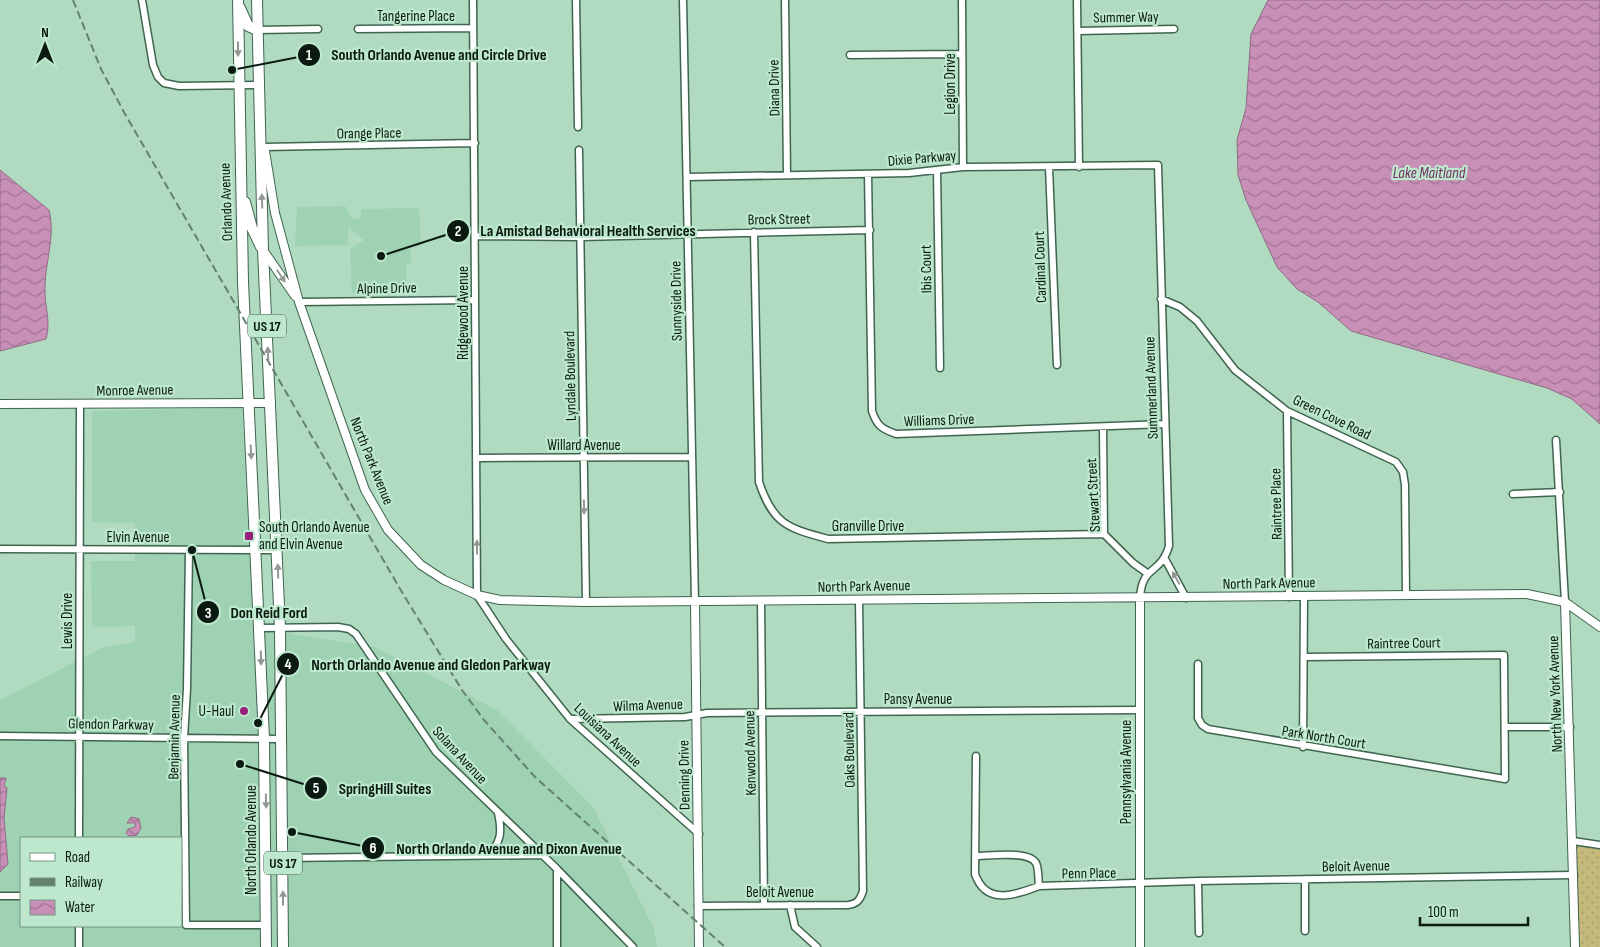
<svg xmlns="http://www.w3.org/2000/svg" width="1600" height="947" font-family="'Sofia Sans Condensed',sans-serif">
<defs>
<pattern id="grass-dots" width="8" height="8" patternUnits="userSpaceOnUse" patternTransform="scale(1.25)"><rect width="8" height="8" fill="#c4b87a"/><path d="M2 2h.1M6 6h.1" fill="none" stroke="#a79e68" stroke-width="1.8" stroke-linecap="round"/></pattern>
<pattern id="water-waves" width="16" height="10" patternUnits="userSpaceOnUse" patternTransform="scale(1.25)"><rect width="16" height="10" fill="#c88fb7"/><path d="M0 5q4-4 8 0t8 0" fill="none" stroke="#a17493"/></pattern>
</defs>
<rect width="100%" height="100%" fill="#b1dbc1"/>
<!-- built -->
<path fill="#9fd1b3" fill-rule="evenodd" d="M345,206L353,219L361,218V209L419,208L421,246L411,247V264L406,265L407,293H352L350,249L364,240L348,227V245L295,246L297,207Z
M242,408L253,628L375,647L497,710L593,807L654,929L657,947H0V700L104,647L135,642V626L92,627L91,561H135V523L92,522V411ZM21,838H181V926H21Z"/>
<!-- grass -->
<path fill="url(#grass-dots)" d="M1577,843L1600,847V947H1578Z"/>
<!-- water -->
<path fill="url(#water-waves)" stroke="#8f6c85" d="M1268,0H1600V424L1572,399L1547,388L1351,331L1318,302L1297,289L1277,267L1246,200L1238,175L1237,140L1246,108L1251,34Z
M0,170L49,210C56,238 44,264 45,292C45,308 51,322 46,339L0,351Z
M0,778H6L4,786L7,788L4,818L8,864L0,872Z
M131,817L139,819L141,828L137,835L129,836L126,833L128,829L135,827V823H127Z"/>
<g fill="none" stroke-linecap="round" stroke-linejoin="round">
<!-- minor casing -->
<g stroke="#3f654f" stroke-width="9">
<path id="minor" d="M142,0L153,65L158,77L164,83L179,86L258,85
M473,0L477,595L506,639L570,719L699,834
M576,0L578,127
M683,0L695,602
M785,0L787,175
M962,0L963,167
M1077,0L1079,167
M358,29L473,28
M257,30L318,29
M1078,31L1174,29
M850,55L962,54
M264,147L475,143
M579,150L586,602
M1049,167L1057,365
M937,170L940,368
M868,174L872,411C877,426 882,429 896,434L1165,424
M688,177L909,173L963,167L1158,165L1169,546C1160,576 1142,564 1140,598
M754,232L759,482C773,524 787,528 828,539L1104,534
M475,236L580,237L870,230
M1161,299L1180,307L1197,321L1235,370L1287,411L1396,462L1403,472L1405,485L1406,595
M299,302L475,300
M1287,411L1289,597
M1103,427L1104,534L1133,563L1147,573
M1556,440L1565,602
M477,458L692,457
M1513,494L1560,492
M0,549L277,550
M189,550L187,689L184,738L186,925H266
M1165,559L1186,598
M761,601L764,905
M260,628L338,627L349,629L356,634L436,752L557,869L633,947
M1198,664V718L1202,725L1208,729L1505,779L1504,655L1304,657
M570,719L685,717L707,713L1140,710
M1505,727H1570
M0,736L281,739
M1303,747L1304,597
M976,756L975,874C986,906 1015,895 1039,886L1198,881L1574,875
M79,838L80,405
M1573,841L1600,845
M486,855C502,844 502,831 498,813
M975,856C989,856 1029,850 1036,863C1039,869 1038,879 1039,886
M283,858L542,855
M557,869V947
M1305,879V931
M1198,881L1199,933
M0,896H21
M790,905L795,927L817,947
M698,906L848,905C857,904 860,900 863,891L859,600
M79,926V947"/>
</g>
<!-- tertiary casing -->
<g stroke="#3f654f" stroke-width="10">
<path id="tertiary" d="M265,151L275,213L299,302L365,490L388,530L421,565L444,580L477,595L500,600L586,602L1527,594L1565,602L1600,627
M263,250L295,296
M0,404L271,403
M695,602L699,947
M1565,602L1575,947
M1140,947V598"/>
</g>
<!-- primary casing -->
<g stroke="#3f654f" stroke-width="12">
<path id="primary" d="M238,0L243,282L264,739L266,947
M257,0L263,250L280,628L283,947
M240,8L248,26L257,30
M245,202L252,228L261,247"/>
</g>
<!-- minor -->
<use href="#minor" stroke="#fff" stroke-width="6"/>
<!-- tertiary -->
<use href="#tertiary" stroke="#fff" stroke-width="8"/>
<!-- primary -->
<use href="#primary" stroke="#fff" stroke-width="10"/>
<!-- rail -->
<path stroke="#63816f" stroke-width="2" stroke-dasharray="8 4" stroke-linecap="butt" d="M73,0L101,69L125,114L403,594L462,690L484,720L535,777L725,947"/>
</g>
<!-- one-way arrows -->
<defs><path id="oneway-solid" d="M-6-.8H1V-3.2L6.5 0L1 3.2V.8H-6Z" transform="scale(1.25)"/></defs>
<g fill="#919894">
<use href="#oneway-solid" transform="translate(238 49) rotate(90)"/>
<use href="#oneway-solid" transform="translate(262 201) rotate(-92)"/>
<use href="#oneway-solid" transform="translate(281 276) rotate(56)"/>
<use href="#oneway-solid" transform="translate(268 354) rotate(-93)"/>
<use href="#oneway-solid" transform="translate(251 452) rotate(87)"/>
<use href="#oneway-solid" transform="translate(584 507) rotate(89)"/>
<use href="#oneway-solid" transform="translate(477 547) rotate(-90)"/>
<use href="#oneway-solid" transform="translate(278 571) rotate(-92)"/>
<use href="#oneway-solid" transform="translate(1176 578) rotate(-119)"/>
<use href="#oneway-solid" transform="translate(261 658) rotate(88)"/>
<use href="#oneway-solid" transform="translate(266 801) rotate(89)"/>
<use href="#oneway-solid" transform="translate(283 898) rotate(-90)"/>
</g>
<!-- markers -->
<g fill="#951f7c" stroke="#bde8ce" stroke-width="2">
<rect x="244" y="531" width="10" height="10" rx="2.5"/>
<circle cx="244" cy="711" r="5"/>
</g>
<g text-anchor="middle" stroke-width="4.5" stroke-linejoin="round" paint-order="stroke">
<!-- shield labels -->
<g fill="#bde8ce" stroke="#40584a" stroke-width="1">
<rect x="248" y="314.5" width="38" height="23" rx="4"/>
<rect x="264" y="851.5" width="38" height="23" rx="4"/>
</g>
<g font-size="14" font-weight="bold" fill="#0a1a11">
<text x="267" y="331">US 17</text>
<text x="283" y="868">US 17</text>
</g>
<!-- street labels -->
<g font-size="15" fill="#0a1a11" stroke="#bde8ce">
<text x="416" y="21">Tangerine Place</text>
<text transform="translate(1126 17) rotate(-1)" y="5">Summer Way</text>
<text transform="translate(950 84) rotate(-90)" y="5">Legion Drive</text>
<text transform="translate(774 88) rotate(-91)" y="5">Diana Drive</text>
<text transform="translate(369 133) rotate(-1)" y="5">Orange Place</text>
<text transform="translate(922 158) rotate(-5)" y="5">Dixie Parkway</text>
<text transform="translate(226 202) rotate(-92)" y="5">Orlando Avenue</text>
<text transform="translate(779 219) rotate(-1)" y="5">Brock Street</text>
<text transform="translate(1040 267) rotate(-92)" y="5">Cardinal Court</text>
<text transform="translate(926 269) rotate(-91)" y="5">Ibis Court</text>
<text transform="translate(387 288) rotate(-1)" y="5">Alpine Drive</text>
<text transform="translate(676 301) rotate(-91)" y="5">Sunnyside Drive</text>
<text transform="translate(463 313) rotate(-90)" y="5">Ridgewood Avenue</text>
<text transform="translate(570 376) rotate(-91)" y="5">Lyndale Boulevard</text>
<text transform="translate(1151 388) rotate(-92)" y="5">Summerland Avenue</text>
<text transform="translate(135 390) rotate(-1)" y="5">Monroe Avenue</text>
<text transform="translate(1332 417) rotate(26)" y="5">Green Cove Road</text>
<text transform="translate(939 420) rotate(-2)" y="5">Williams Drive</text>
<text x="584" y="450">Willard Avenue</text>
<text transform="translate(372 461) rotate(68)" y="5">North Park Avenue</text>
<text transform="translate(1093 495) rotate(-93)" y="5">Stewart Street</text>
<text transform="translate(1276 504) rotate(-91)" y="5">Raintree Place</text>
<text x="868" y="531">Granville Drive</text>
<text x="138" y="542">Elvin Avenue</text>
<text transform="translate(1269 583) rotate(-1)" y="5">North Park Avenue</text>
<text transform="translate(864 586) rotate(-1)" y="5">North Park Avenue</text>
<text transform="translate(67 621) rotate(-90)" y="5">Lewis Drive</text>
<text transform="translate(1404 643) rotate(-1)" y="5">Raintree Court</text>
<text transform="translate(1555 694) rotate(-92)" y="5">North New York Avenue</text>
<text x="918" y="704">Pansy Avenue</text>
<text transform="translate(648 705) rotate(-2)" y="5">Wilma Avenue</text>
<text transform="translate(111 724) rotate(1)" y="5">Glendon Parkway</text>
<text transform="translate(608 735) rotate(43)" y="5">Louisiana Avenue</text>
<text transform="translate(174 737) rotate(-89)" y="5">Benjamin Avenue</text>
<text transform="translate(1324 737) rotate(9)" y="5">Park North Court</text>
<text transform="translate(849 750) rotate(-91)" y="5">Oaks Boulevard</text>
<text transform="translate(750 753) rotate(-91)" y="5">Kenwood Avenue</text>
<text transform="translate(460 755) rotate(47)" y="5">Solana Avenue</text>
<text transform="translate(1126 772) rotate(-90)" y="5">Pennsylvania Avenue</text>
<text transform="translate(684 775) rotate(-91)" y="5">Denning Drive</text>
<text transform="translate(251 840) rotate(-90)" y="5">North Orlando Avenue</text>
<text transform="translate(1356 866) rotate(-1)" y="5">Beloit Avenue</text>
<text transform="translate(1089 873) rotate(-1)" y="5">Penn Place</text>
<text x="780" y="897">Beloit Avenue</text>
</g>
<!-- poi labels -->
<g font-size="15" fill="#0a1a11" stroke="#bde8ce" text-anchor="start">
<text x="259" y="532">South Orlando Avenue<tspan x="259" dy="17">and Elvin Avenue</tspan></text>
<text x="234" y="716" text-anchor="end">U-Haul</text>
</g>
<!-- water labels -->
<g font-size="16" font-style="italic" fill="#743063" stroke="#bde8ce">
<text x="1429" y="178">Lake Maitland</text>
</g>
</g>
<!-- callouts -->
<path fill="none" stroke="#0a1a11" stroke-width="2" d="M232 70L309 55M381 256L458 231M192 550L208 612M258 723L288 664M240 764L316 788M292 832L373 848"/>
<g fill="#0a1a11" stroke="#bde8ce" stroke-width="2">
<circle cx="232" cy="70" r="5"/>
<circle cx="381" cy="256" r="5"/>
<circle cx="192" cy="550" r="5"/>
<circle cx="258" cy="723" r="5"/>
<circle cx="240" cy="764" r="5"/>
<circle cx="292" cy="832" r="5"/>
<circle cx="309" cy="55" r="12"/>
<circle cx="458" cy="231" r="12"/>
<circle cx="208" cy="612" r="12"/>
<circle cx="288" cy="664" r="12"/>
<circle cx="316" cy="788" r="12"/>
<circle cx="373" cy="848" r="12"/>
</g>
<g font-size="15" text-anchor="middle" font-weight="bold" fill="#fff">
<text x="309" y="60">1</text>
<text x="458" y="236">2</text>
<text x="208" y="618">3</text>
<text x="288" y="669">4</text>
<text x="316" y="793">5</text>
<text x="373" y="853">6</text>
</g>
<g font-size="16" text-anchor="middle" font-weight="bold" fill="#0a1a11" stroke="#bde8ce" stroke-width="4.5" stroke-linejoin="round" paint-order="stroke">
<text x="439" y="60">South Orlando Avenue and Circle Drive</text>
<text x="588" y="236">La Amistad Behavioral Health Services</text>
<text x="269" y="618">Don Reid Ford</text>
<text x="431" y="670">North Orlando Avenue and Gledon Parkway</text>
<text x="385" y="794">SpringHill Suites</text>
<text x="509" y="854">North Orlando Avenue and Dixon Avenue</text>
</g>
<!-- legend -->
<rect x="20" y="837" width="162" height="90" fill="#bde8ce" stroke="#759682"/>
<rect x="30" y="853" width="25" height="8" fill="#ffffff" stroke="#759682"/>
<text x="65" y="862" font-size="15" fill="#0a1a11">Road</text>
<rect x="30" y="878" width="25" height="8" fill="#63816f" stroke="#759682"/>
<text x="65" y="887" font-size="15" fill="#0a1a11">Railway</text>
<rect x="30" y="900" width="25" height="15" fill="url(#water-waves)" stroke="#759682"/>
<text x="65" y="912" font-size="15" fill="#0a1a11">Water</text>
<!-- north arrow -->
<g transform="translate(45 45)" stroke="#bde8ce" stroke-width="4" paint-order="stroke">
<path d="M0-4L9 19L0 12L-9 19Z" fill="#0a1a11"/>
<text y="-8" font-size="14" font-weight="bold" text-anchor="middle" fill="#0a1a11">N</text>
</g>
<!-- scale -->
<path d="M1420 917v8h108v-8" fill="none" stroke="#0a1a11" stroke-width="2.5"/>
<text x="1428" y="917" font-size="15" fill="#0a1a11" stroke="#bde8ce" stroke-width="4" paint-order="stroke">100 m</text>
</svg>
